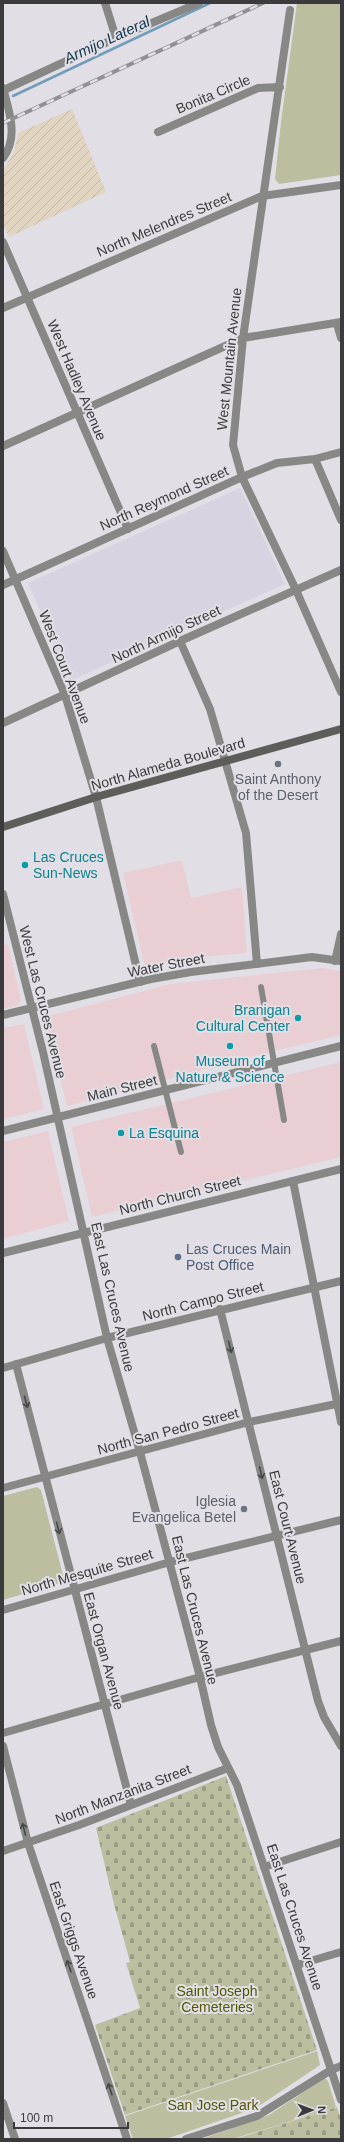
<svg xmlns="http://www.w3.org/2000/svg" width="344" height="2142" font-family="Arial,sans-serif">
<defs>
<pattern id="industrial-furrows" width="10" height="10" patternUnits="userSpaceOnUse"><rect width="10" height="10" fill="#e1d5c1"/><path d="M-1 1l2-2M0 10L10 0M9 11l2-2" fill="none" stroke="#c2b8a7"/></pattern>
<pattern id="cemetery-stones" width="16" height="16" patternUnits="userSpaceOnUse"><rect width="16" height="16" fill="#bcbe9f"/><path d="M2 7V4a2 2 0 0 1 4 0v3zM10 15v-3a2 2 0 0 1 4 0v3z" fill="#9a9c83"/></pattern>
</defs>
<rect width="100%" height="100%" fill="#e1dfe5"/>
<!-- commercial -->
<path fill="#e9cfd3" d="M182,860L191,898L242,887L247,953L182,959L145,967L123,873Z
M8,944L21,1001L18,1005L3,1009V945Z
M322,968L341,971V1035L266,1053L67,1106L45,1017L170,984Z
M24,1024L44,1109L3,1119V1028Z
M341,1062V1157L92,1217L71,1127Z
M48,1131L69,1221L3,1239V1142Z"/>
<!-- industrial -->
<path fill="url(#industrial-furrows)" d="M72,109L106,192L9,237L3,224V170L14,152L18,133Z"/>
<!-- built -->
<path fill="#d7d3e1" d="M240,488L285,584L70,681L28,583Z"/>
<!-- cemetery -->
<path fill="url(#cemetery-stones)" d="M226,1776L317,2050L125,2115L95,2025L140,2008L126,1963L130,1962L114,1904L96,1828Z
M337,2107L341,2119V2139H235Z"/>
<!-- park -->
<path fill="#bcbe9f" d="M297,3H341V175L279,184L275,179L281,122Z
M37,1487L41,1490L64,1579L60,1583L3,1600V1496Z
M317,2051L320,2065L262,2104L239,2114L166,2139H133L125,2116Z
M325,2078L328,2081L336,2107L233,2139H202L269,2115Z"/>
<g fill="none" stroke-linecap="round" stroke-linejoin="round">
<!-- stream -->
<path stroke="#729dba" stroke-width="2.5" d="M13,96L210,3"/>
<!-- pedestrian -->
<path stroke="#878885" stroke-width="6" d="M261,987L284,1120
M154,1046L181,1152"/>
<!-- minor -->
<path stroke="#878885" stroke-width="8" d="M105,3L116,38
M290,10L243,338L233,445L242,477L296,590L341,692
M4,90L116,38L199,3
M158,132L258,88L280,87
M3,242L128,529
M3,308L262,196L341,185
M337,324L341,338
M3,446L243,338L341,322
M315,459L341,520
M3,551L65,695L96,797L140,982
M3,585L242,477L277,463L315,459L341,452
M180,641L210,709L246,833L257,964
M3,723L180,641L341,570
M335,961L341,934
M293,1181L341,1422
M220,1309L318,1701L324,1717L341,1746
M16,1364L131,1805
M3,1488L249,1422L341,1403
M3,1733L200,1677L341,1641
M3,1746L28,1843L127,2139
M3,1851L79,1825L228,1768
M264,1867L341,1842
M297,1965L341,1952
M3,2103L15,2139
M186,2139L257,2116L331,2070L341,2066"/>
<!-- tertiary -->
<path stroke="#878885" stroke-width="8" d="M3,88C9,111 19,137 3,158
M3,894L43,1052L107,1338L140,1452L200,1677L211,1725L218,1747L237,1785L341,2100
M3,1015L151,979L191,972L312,957L341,961
M3,1131L341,1046
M3,1253L341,1169
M3,1368L107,1338L341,1281
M3,1610L170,1562L341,1520"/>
<!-- secondary -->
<path stroke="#5d5e5a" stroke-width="8" d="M3,827L96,797L341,729"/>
<!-- rail casing -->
<g stroke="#919094" stroke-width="4">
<path id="rail" d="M3,123L263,3"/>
</g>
<!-- rail -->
<use href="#rail" stroke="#e1dfe5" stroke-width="2.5" stroke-dasharray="8" stroke-linecap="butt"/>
</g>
<!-- one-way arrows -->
<defs><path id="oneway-shaft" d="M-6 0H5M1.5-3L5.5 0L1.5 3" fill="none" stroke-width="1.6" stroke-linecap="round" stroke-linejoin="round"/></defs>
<g stroke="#464748">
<use href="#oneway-shaft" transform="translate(230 1347) rotate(76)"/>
<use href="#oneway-shaft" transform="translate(26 1402) rotate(75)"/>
<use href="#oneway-shaft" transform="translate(261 1473) rotate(77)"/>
<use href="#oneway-shaft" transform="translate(58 1528) rotate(76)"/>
<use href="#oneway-shaft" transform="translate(24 1829) rotate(-104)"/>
<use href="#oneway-shaft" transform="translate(69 1966) rotate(-109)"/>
<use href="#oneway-shaft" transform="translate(110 2089) rotate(-109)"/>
</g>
<!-- markers -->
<g fill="#6b7280" stroke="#e1dfe5" stroke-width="1.5">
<circle cx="278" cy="764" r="4"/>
<circle cx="244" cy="1509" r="4"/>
</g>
<g fill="#0f9aa8" stroke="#e1dfe5" stroke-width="1.5">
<circle cx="25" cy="865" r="4"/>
<circle cx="298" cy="1018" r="4"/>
<circle cx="230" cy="1046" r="4"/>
<circle cx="121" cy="1133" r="4"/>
</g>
<circle fill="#5c6f8a" stroke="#e1dfe5" stroke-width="1.5" cx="178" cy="1257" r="4"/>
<g text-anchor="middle" stroke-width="4" stroke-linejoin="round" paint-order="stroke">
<!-- street labels -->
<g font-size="14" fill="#3b3b3d" stroke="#e1dfe5">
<text transform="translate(213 94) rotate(-23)" y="5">Bonita Circle</text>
<text transform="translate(164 224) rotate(-23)" y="5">North Melendres Street</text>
<text transform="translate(229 359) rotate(-84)" y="5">West Mountain Avenue</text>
<text transform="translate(77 380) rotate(67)" y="5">West Hadley Avenue</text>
<text transform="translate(164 498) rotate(-24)" y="5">North Reymond Street</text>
<text transform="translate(166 634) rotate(-25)" y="5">North Armijo Street</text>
<text transform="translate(65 667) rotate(69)" y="5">West Court Avenue</text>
<text transform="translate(168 764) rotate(-16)" y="5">North Alameda Boulevard</text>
<text transform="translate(166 965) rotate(-11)" y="5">Water Street</text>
<text transform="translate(43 1002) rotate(76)" y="5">West Las Cruces Avenue</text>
<text transform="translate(122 1088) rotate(-14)" y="5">Main Street</text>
<text transform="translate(180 1195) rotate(-14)" y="5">North Church Street</text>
<text transform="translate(113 1297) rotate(77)" y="5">East Las Cruces Avenue</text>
<text transform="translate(203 1301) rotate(-14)" y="5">North Campo Street</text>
<text transform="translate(168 1431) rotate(-15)" y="5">North San Pedro Street</text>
<text transform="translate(288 1527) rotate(76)" y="5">East Court Avenue</text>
<text transform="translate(87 1572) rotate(-16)" y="5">North Mesquite Street</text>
<text transform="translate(195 1610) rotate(76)" y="5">East Las Cruces Avenue</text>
<text transform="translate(104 1651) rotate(75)" y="5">East Organ Avenue</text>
<text transform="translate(123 1794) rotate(-21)" y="5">North Manzanita Street</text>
<text transform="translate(295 1917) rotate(72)" y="5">East Las Cruces Avenue</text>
<text transform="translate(74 1940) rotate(71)" y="5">East Griggs Avenue</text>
</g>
<!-- worship labels -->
<g font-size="14" fill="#5b616d" stroke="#e1dfe5">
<text x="278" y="784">Saint Anthony<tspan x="278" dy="16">of the Desert</tspan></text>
<text x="236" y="1506" text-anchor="end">Iglesia<tspan x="236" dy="16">Evangelica Betel</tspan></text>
</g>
<!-- culture labels -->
<g font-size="14" fill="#0d838f" stroke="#e1dfe5" text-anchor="start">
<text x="33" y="862">Las Cruces<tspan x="33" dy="16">Sun-News</tspan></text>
<text x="290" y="1015" text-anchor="end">Branigan<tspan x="290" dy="16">Cultural Center</tspan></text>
<text x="230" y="1066" text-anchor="middle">Museum of<tspan x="230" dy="16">Nature &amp; Science</tspan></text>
<text x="129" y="1138">La Esquina</text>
</g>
<!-- service labels -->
<g font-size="14" fill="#4e5e75" stroke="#e1dfe5" text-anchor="start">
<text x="186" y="1254">Las Cruces Main<tspan x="186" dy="16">Post Office</tspan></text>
</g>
<!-- park labels -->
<g font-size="14" fill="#555604" stroke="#e1dfe5">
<text x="217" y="1996">Saint Joseph<tspan x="217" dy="16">Cemeteries</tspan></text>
<text x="213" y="2110">San Jose Park</text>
</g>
<!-- water labels -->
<g font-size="15" font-style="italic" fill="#12364c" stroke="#e1dfe5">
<text transform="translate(107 40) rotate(-25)" y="5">Armijo Lateral</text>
</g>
</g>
<!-- border -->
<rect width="344" height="2142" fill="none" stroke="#3b3b3d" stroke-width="8"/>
<!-- north arrow -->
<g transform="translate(312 2110) rotate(89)" stroke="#e1dfe5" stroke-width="3" paint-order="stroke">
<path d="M0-3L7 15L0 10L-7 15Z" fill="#3b3b3d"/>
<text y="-6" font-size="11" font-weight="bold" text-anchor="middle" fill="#3b3b3d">N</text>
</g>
<!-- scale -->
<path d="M14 2122v6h114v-6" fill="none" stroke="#3b3b3d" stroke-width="2"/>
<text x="20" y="2122" font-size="12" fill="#3b3b3d" stroke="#e1dfe5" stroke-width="3" paint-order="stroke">100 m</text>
</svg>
